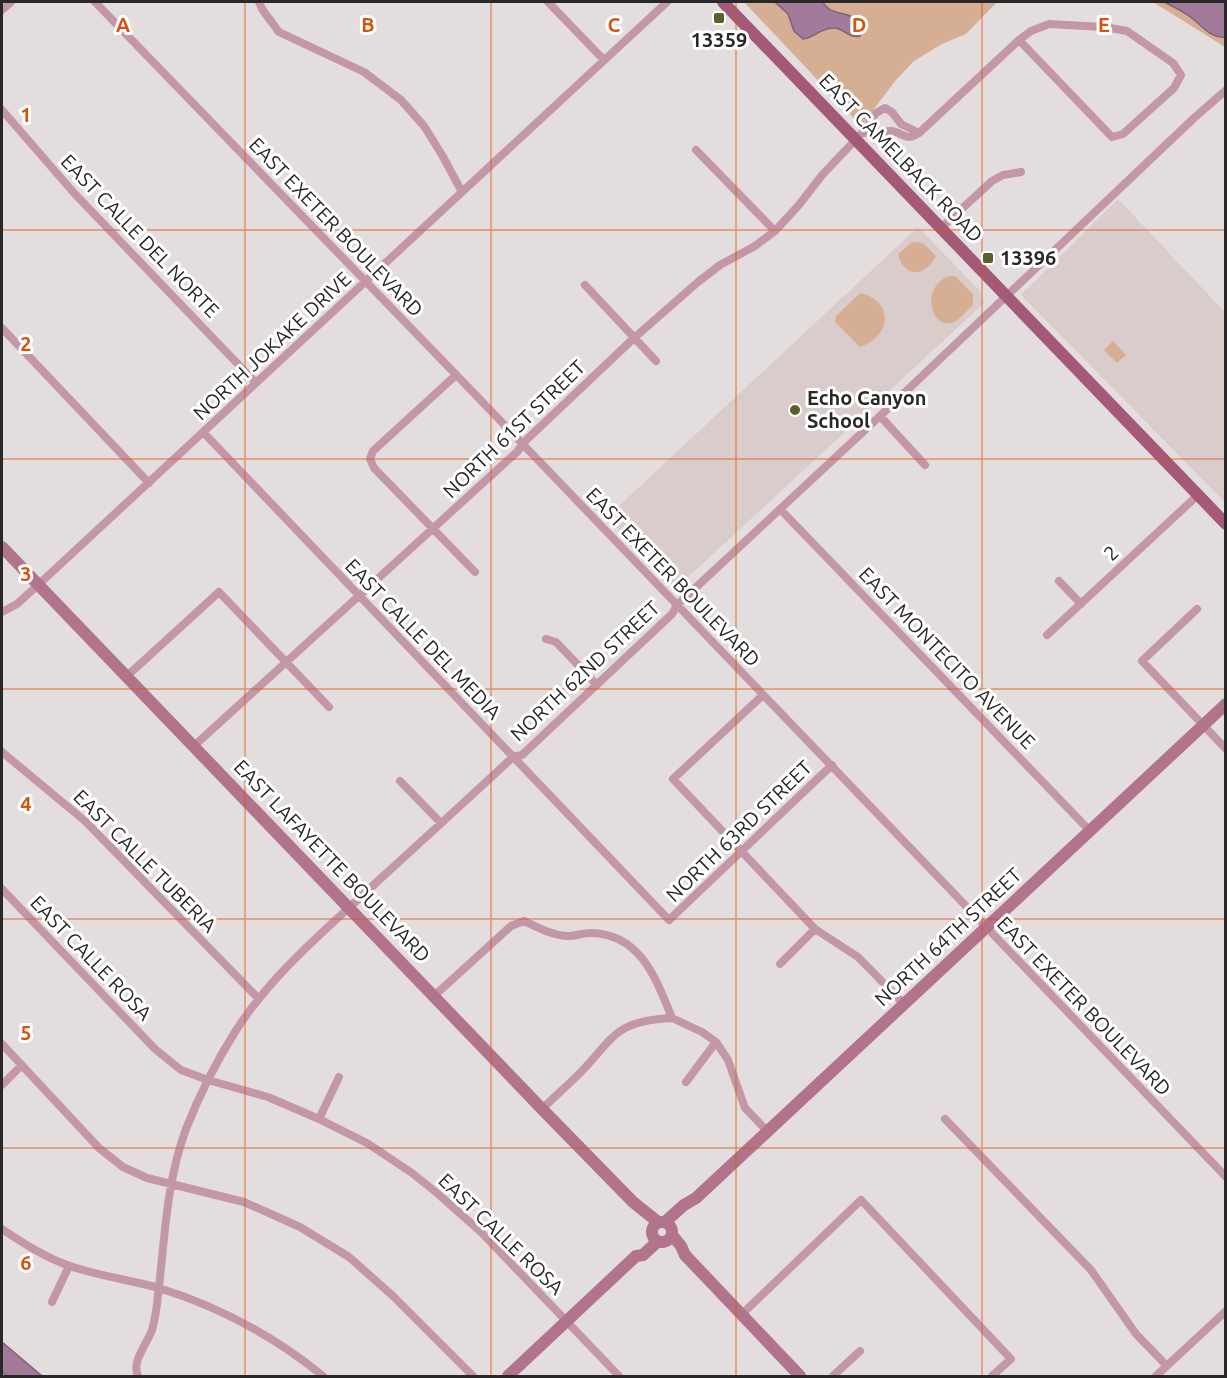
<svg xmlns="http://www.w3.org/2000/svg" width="1227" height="1378" font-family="Ubuntu,sans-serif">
<rect width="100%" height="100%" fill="#e3dddd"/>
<!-- built -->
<path fill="#dbcccc" d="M1118,199L1225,312V502L1021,295Z
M918,227L980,291L984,303L685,580L681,588H675L607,517Z"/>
<!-- green -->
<path fill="#d6ae94" d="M744,2H997L966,34L942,44L914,61L896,80L861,126Z
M1153,2H1225V47Z
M912,242L923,243L936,256C926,277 904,279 898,254Z
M949,276H955L973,294V305C967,310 959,322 951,323C931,328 920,287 949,276Z
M860,293C895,301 891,337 860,347L835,322L836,316Z
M1113,341L1126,355L1117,363L1104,350Z"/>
<!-- water -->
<path fill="#a37b9a" stroke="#7e6278" stroke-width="1.5" d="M775,2H822C825,4 826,7 829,9C839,16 870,13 860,36C848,39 844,28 834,28C822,27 814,38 803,39L794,31L788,14Z
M1164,2H1225V37C1210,39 1201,24 1189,16C1181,10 1172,6 1164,2Z
M2,1342L42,1376H7L2,1372Z"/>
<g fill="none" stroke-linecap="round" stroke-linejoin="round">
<!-- street -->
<path stroke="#c397a7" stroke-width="8" d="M95,2L467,386L1226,1177
M259,2L262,9L279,32L364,72L401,100L424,126L442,155L462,192
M548,2L604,60
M2,10L11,2
M2,110L74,193L256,383
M862,133C870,133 886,131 892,131C905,133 904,142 919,133L1019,40L1031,31L1049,24L1104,27L1127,31L1173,63L1181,75L1174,88L1123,134L1112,137L1019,40
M696,150L775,231
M941,228L992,181L1003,175L1021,172
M585,285L656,361
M2,328L149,483
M456,375L373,451L370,459L374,468L475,572
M880,416L925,465
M203,432L669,920L832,765
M780,509L1090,831
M1059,581L1081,604
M1197,609L1142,661L1226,749
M2,612L17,604L38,585L667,2
M1047,635L1198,495
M546,639L556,642L597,685
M127,676L219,592L329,707
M763,695L673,779L815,929L858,957L904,1004
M195,745L518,451L522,444L634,338L698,282L720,265L755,246L775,231L798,206L823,174L862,133L876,113L885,108L892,112L901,124L919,133
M2,752L85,821L259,999
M400,781L441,823
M2,889L155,1049L181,1070L208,1080L268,1097L319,1119L367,1143L412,1173L437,1193L481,1232L619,1376
M780,964L815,929
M434,996L511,926L524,921C537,927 553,936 568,936C576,936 583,933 591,933C641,934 656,979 672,1018L702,1032L716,1042L728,1060L745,1108L768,1132
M2,1044L99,1148L123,1167L147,1178L244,1202L300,1227L349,1257L393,1296L473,1376
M686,1082L716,1042
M2,1085L22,1065
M542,1109C554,1097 567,1086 580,1073C615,1037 614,1021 672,1018
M319,1119L339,1077
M945,1119L1091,1270L1136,1334L1167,1366
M2,1229C23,1243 46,1258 70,1266C99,1276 130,1280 159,1288C220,1307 274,1336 323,1376
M52,1302L69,1266
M741,1315L861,1200L1011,1359L992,1376
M138,1376C131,1362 147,1344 152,1330C155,1319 157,1306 158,1295C165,1238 166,1183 186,1129C199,1096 216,1062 235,1032C272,973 329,927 379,880C424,839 469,798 513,757L522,755L672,614L677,605L880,416L1193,119L1226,90
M833,1376L860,1351
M1156,1376L1226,1311"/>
<!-- secondary -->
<path stroke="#b2738c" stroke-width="12" d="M2,547L542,1109L633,1202L658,1222
M652 1232a10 10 0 1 1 20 0a10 10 0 1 1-20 0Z
M665,1222L684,1205L696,1198L1226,704
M672,1235L681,1246L685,1255L800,1376
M508,1376L636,1256L643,1255L658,1241"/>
<!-- primary -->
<path stroke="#a55979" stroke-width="12" d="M723,2L1226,524"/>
</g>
<!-- grid -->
<path fill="none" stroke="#d5540f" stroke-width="1.5" stroke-opacity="0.55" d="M245,2V1376M491,2V1376M736,2V1376M982,2V1376M2,230H1226M2,459H1226M2,689H1226M2,919H1226M2,1148H1226"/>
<!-- markers -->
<g fill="#595f2d" stroke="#fff" stroke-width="2">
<rect x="713" y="12" width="12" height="12" rx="3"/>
<rect x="982" y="252" width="12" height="12" rx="3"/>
<circle cx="795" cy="410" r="6"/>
</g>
<g text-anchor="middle" stroke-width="6" stroke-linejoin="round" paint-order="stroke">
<!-- poi labels -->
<g font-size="20" font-weight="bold" fill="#292727" stroke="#fff" text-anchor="start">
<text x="719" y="47" text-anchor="middle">13359</text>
<text x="1000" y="265">13396</text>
<text x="807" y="405">Echo Canyon<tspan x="807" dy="23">School</tspan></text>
</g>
<!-- street labels -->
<g font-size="20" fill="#292727" stroke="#fff">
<text transform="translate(901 158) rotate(46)" y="7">EAST CAMELBACK ROAD</text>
<text transform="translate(336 227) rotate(46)" y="7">EAST EXETER BOULEVARD</text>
<text transform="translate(140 236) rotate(46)" y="7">EAST CALLE DEL NORTE</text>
<text transform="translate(272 346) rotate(-43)" y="7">NORTH JOKAKE DRIVE</text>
<text transform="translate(514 429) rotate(-44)" y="7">NORTH 61ST STREET</text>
<text transform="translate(1111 553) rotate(-43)" y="7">2</text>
<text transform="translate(673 577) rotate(46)" y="7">EAST EXETER BOULEVARD</text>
<text transform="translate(423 639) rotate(46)" y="7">EAST CALLE DEL MEDIA</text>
<text transform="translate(947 658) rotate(46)" y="7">EAST MONTECITO AVENUE</text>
<text transform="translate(585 671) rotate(-43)" y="7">NORTH 62ND STREET</text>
<text transform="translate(739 831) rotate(-44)" y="7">NORTH 63RD STREET</text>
<text transform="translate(145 861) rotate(45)" y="7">EAST CALLE TUBERIA</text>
<text transform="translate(332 861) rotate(46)" y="7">EAST LAFAYETTE BOULEVARD</text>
<text transform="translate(948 937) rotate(-43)" y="7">NORTH 64TH STREET</text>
<text transform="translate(91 958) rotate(46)" y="7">EAST CALLE ROSA</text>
<text transform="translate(1084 1006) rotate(46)" y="7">EAST EXETER BOULEVARD</text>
<text transform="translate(501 1234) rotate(44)" y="7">EAST CALLE ROSA</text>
</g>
</g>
<g font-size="20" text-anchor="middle" font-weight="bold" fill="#d5540f" stroke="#fff" stroke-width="6" stroke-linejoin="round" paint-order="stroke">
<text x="123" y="32">A</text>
<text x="368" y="32">B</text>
<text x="614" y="32">C</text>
<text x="859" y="32">D</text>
<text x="1104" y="32">E</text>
<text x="26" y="122">1</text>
<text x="26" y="351">2</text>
<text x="26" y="581">3</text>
<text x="26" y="811">4</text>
<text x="26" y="1040">5</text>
<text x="26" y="1270">6</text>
</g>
<!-- border -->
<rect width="1227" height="1378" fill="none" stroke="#292727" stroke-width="6"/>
</svg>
